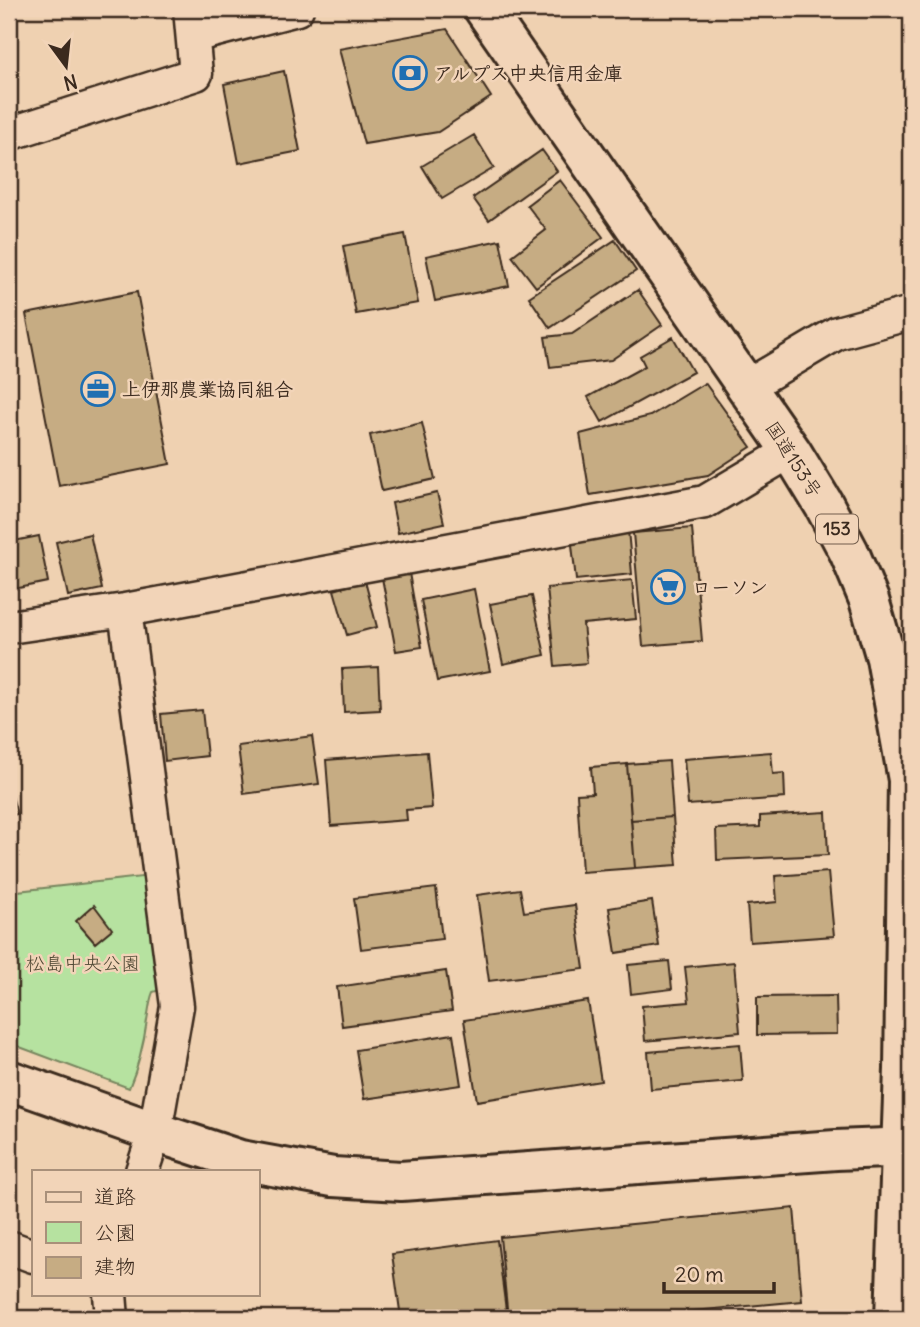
<svg xmlns="http://www.w3.org/2000/svg" width="920" height="1327" font-family="Delius,'Klee One',sans-serif">
<rect width="100%" height="100%" fill="#efd1b1"/>
<filter id="ink" filterUnits="userSpaceOnUse"><feTurbulence type="fractalNoise" baseFrequency=".0143" numOctaves="2"/><feDisplacementMap in="SourceGraphic" scale="14" xChannelSelector="R" yChannelSelector="G"/><feConvolveMatrix kernelMatrix="1 2 1 2 8 2 1 2 1" color-interpolation-filters="sRGB"/></filter>
<g filter="url(#ink)">
<!-- green -->
<path fill="#b6e2a0" stroke="#78865f" stroke-width="2" d="M150,876L163,989L153,992C149,1002 149,1010 147,1020C144,1042 138,1067 129,1088L9,1043V892Z"/>
<!-- building -->
<path fill="#c6ac83" stroke="#3b2a1e" stroke-width="2" d="M447,29L491,97L438,132L364,144L339,49Z
M284,71L300,151L239,163L224,84Z
M474,135L494,168L442,199L422,166Z
M542,150L557,171L489,220L473,198Z
M560,180L603,237L536,287L512,256L546,230L527,205Z
M405,234L418,303L356,314L343,246Z
M500,240L509,286L435,301L426,256Z
M615,240L636,271L550,328L529,297Z
M638,290L662,325L611,360L550,367L545,337L572,334Z
M137,292L170,464L59,486L26,314Z
M673,337L693,372L602,422L588,397L645,366L640,356Z
M705,383L751,447L708,475L590,495L580,434L650,416Z
M422,423L435,479L382,491L370,435Z
M437,493L444,523L398,533L392,503Z
M692,528L702,641L643,646L633,533Z
M628,530L632,574L576,580L571,536Z
M90,534L102,589L68,596L56,542Z
M39,536L48,582L9,590V542Z
M409,573L422,647L396,651L382,578Z
M632,580L636,619L583,624L587,663L555,666L547,588Z
M365,581L377,627L347,635L334,590Z
M474,589L490,671L437,681L421,600Z
M532,596L545,655L503,664L490,604Z
M378,667L380,710L344,712L342,669Z
M202,710L207,756L165,761L161,714Z
M312,736L319,784L244,794L238,746Z
M427,752L432,808L406,810L407,820L331,826L326,760Z
M771,752L773,774L784,773L785,798L688,805L684,759Z
M669,761L673,817L631,820L627,764Z
M627,764L635,868L582,872L577,794L593,793L591,767Z
M9,785L17,814L9,816Z
M826,812L828,855L717,860L716,829L760,827V816Z
M673,817L677,865L635,868L631,820Z
M828,872L834,936L750,942L747,905L777,902L775,876Z
M436,888L442,939L361,949L354,898Z
M520,889L524,912L575,905L584,969L489,981L477,895Z
M652,901L659,946L616,953L609,908Z
M94,905L112,929L95,943L76,921Z
M669,961L672,989L631,994L628,965Z
M734,962L740,1032L645,1041L642,1006L689,1002L685,967Z
M446,971L452,1011L342,1026L337,987Z
M836,996L837,1034L757,1035V997Z
M588,1001L601,1081L477,1101L464,1020Z
M453,1034L461,1085L364,1099L356,1050Z
M740,1044L743,1081L651,1089L648,1052Z
M794,1208L802,1301L618,1318H508L500,1237Z
M497,1240L507,1318H401L392,1254Z"/>
<g fill="none" stroke-linecap="round" stroke-linejoin="round">
<!-- street casing -->
<g stroke="#3b2a1e" stroke-width="37">
<path id="street" d="M193,36L297,9
M9,134L196,74L190,9
M746,387L837,333L911,313
M125,610L177,1006L155,1132L142,1171
M9,627L125,610L705,502L791,451
M9,1247L33,1256
M110,1294L112,1318"/>
</g>
<!-- secondary casing -->
<g stroke="#3b2a1e" stroke-width="44">
<path id="secondary" d="M9,1080L155,1132L240,1160L333,1177L401,1181L836,1150L911,1147"/>
</g>
<!-- highway casing -->
<g stroke="#3b2a1e" stroke-width="44">
<path id="highway" d="M484,9L791,451L824,505L849,552L869,600L886,658L908,780L904,1069L895,1318"/>
</g>
<!-- street -->
<use href="#street" stroke="#f2d4b8" stroke-width="32"/>
<!-- secondary -->
<use href="#secondary" stroke="#f2d4b8" stroke-width="38"/>
<!-- highway -->
<use href="#highway" stroke="#f2d4b8" stroke-width="38"/>
</g>
</g>
<!-- icons -->
<defs>
<g id="bank-ring" transform="scale(1.75)"><circle r="9.5" fill="#f2d4b8" stroke="#1f6fb2" stroke-width="1.5"/><path d="M-6-4H6V4H-6ZM0-2.3a2.3 2.3 0 1 0 0 4.6a2.3 2.3 0 1 0 0-4.6Z" fill="#1f6fb2"/></g>
<g id="office-ring" transform="scale(1.75)"><circle r="9.5" fill="#f2d4b8" stroke="#1f6fb2" stroke-width="1.5"/><path d="M-6-3h4V-5.5h4V-3h4V5H-6ZM-1-4.5V-3h2v-1.5ZM-6 0V1H6V0Z" fill="#1f6fb2"/></g>
<g id="supermarket-ring" transform="scale(1.75)"><circle r="9.5" fill="#f2d4b8" stroke="#1f6fb2" stroke-width="1.5"/><path d="M-6-5.5h2.5l.6 2H6L4.5 2H-2.5L-4.4-4H-6ZM-1.5 3.2a1.3 1.3 0 1 0 .1 0ZM3 3.2a1.3 1.3 0 1 0 .1 0Z" fill="#1f6fb2"/></g>
</defs>
<g fill-rule="evenodd">
<use href="#bank-ring" x="410" y="73"/>
<use href="#office-ring" x="98" y="389"/>
<use href="#supermarket-ring" x="668" y="587"/>
</g>
<g text-anchor="middle" stroke-width="5" stroke-linejoin="round" paint-order="stroke">
<!-- shield labels -->
<rect fill="#f2d4b8" stroke="#725d4c" stroke-width="2" x="816" y="514.5" width="42" height="29" rx="5"/>
<g font-size="18" font-weight="bold" fill="#3b2a1e">
<text x="837" y="535">153</text>
</g>
<!-- poi labels -->
<g font-size="19" font-weight="bold" fill="#3b2a1e" stroke="#f2d4b8" text-anchor="start">
<text x="434" y="80">アルプス中央信用金庫</text>
<text x="122" y="396">上伊那農業協同組合</text>
<text x="692" y="594">ローソン</text>
</g>
<!-- street labels -->
<g font-size="19" fill="#3b2a1e" stroke="#f2d4b8">
<text transform="translate(794 459) rotate(57)" y="7">国道153号</text>
</g>
<!-- park labels -->
<g font-size="19" fill="#4d4632" stroke="#f2d4b8">
<text x="83" y="970">松島中央公園</text>
</g>
</g>
<!-- margin -->
<rect width="920" height="1327" fill="none" stroke="#f2d4b8" stroke-width="35"/>
<rect x="18" y="18" width="885" height="1292" fill="none" stroke="#3b2a1e" stroke-width="2.5" filter="url(#ink)"/>
<!-- legend -->
<rect x="32" y="1170" width="228" height="126" fill="#f2d4b8" stroke="#a9907a" stroke-width="2"/>
<rect x="46" y="1192" width="35" height="10" fill="#f2d4b8" stroke="#a9907a" stroke-width="2"/>
<text x="94" y="1204" font-size="21" fill="#3b2a1e">道路</text>
<rect x="46" y="1222" width="35" height="21" fill="#b6e2a0" stroke="#a9907a" stroke-width="2"/>
<text x="94" y="1240" font-size="21" fill="#3b2a1e">公園</text>
<rect x="46" y="1257" width="35" height="21" fill="#c6ac83" stroke="#a9907a" stroke-width="2"/>
<text x="94" y="1274" font-size="21" fill="#3b2a1e">建物</text>
<!-- north arrow -->
<g transform="translate(66 66) rotate(165)" stroke="#f2d4b8" stroke-width="5" paint-order="stroke">
<path d="M0-5L12 26L0 18L-12 26Z" fill="#3b2a1e"/>
<text y="-10" font-size="19" font-weight="bold" text-anchor="middle" fill="#3b2a1e">N</text>
</g>
<!-- scale -->
<path d="M664 1282v10h110v-10" fill="none" stroke="#3b2a1e" stroke-width="3.5"/>
<text x="675" y="1282" font-size="21" fill="#3b2a1e" stroke="#f2d4b8" stroke-width="5" paint-order="stroke">20 m</text>
</svg>
